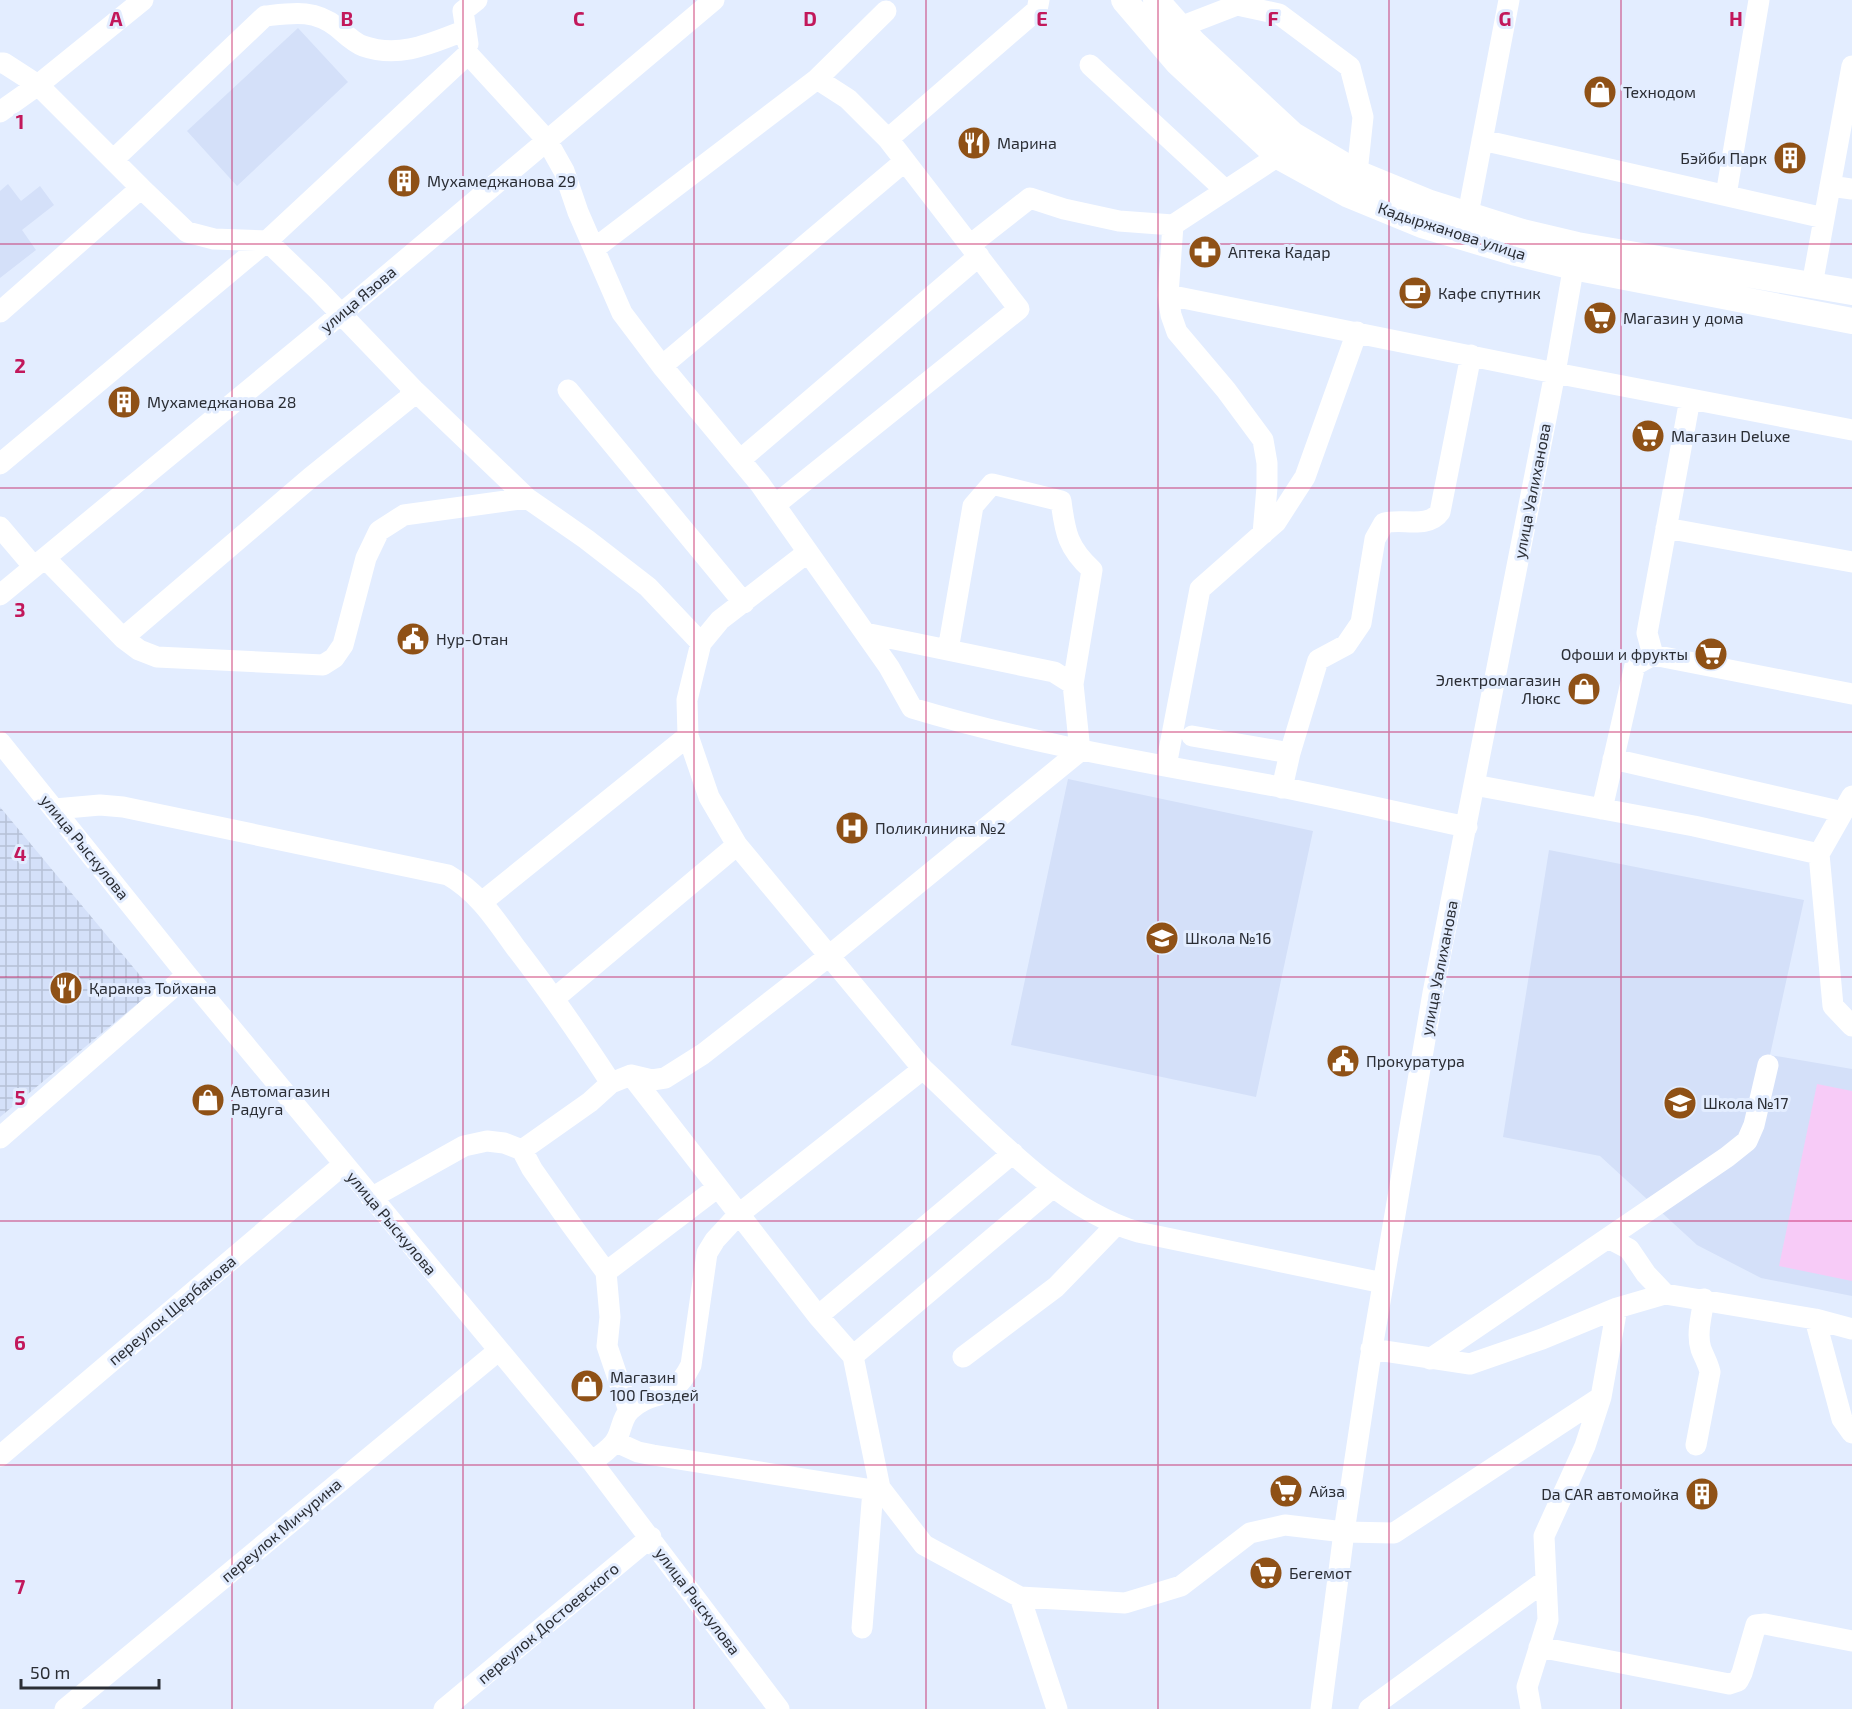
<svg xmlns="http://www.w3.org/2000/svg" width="1852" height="1709" font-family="'Exo 2',sans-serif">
<defs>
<pattern id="industrial-grid" width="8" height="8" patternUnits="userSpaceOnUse" patternTransform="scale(1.5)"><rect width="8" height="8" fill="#d4e0f9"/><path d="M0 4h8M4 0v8" fill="none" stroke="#b6c0d6"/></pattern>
</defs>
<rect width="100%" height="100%" fill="#e3edff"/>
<!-- built -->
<path fill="#d4e0f9" d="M298,28L348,82L237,186L187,131Z
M8,184L21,201L40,186L54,205L22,230L36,250L0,278V191Z
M1068,779L1313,831L1256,1097L1011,1045Z
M1549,850L1804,900L1770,1055L1852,1069V1296L1761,1278L1697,1245L1600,1156L1503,1137Z"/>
<!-- industrial -->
<path fill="url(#industrial-grid)" d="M0,807L153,991L0,1117Z"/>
<!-- grass -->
<path fill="#f7cbf7" d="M1817,1084L1852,1091V1281L1779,1266Z"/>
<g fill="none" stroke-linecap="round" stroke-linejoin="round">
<!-- minor -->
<path stroke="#fff" stroke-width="21" d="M1169,36L1180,27L1237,5L1279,14L1350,67L1363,117L1357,173
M468,44L463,11L477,0
M0,63H4L38,85L141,188L187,232L214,239L267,241L318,290L413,389L527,498
M1090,65L1225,190
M817,79L886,11
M0,112L38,85L143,0
M888,139L1037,10L1039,0
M1482,140L1824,218
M113,160L265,16C293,13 314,9 337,27C344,33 354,43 363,46C400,59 432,43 466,30
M1830,186L1852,189
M1726,195L1759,0
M1468,214L1509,0
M970,245L1030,198L1064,209L1119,221L1173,225
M595,248L817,79L848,99L888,139L1019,309L775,505
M1812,285L1852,66
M1168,295L1555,373L1852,430
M0,312L141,188
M662,366L905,161
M568,390L744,603
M740,460L979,256
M0,464L267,241L468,54L546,139L564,171L578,212L622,313L662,366L760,484L889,667L912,708C1034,745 1156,764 1280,787C1342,799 1404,814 1467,827
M0,527L34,567
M1666,528L1852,562
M1263,534L1267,487V463L1263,440L1226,390L1177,332L1171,315L1168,295L1173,225L1278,156
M45,558L123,638L139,650L157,657L323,665L334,658L343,645L366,558L379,531L404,515L527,498L586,539L648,587L701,643
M0,595L341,314L714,0
M123,638L310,478L408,399L413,389
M948,650L973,506L992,484L1061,501C1065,533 1068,548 1092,570L1073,684
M1653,655L1647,633L1690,399
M1192,736L1290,753
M0,742L187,975L592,1462L779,1709
M1613,759L1843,812
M1166,766L1200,589L1276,522L1305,477L1357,332
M1474,785L1694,826L1819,854L1833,1006L1852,1026
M1282,788L1290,753L1318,660L1346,645L1361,623L1375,539L1384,523C1402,518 1428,529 1440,512L1471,355
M55,809L100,805L123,807L448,875C479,893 495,919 516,948C550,992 581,1037 611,1083L590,1102L522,1150
M1602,809L1635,665L1653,655L1852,694
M1819,854L1852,796
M482,902L688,736
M555,998L737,845
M923,1069C985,1126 1056,1208 1138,1232L1383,1283
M631,1075L818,1316L853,1356L880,1488L924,1545L1020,1597L1125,1603L1181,1586L1250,1533L1285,1525L1344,1532L1394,1533L1601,1397
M611,1083L631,1075L652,1080L665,1078L703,1054L829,956L1080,751L1073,684L1054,672L865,633
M0,1138L187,975
M371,1198L464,1146L487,1141L504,1143L522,1150L532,1169L570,1223L606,1272L610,1317L607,1346L629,1411
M1608,1238L1629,1249L1646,1274L1665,1294
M606,1272L718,1187
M818,1316L1013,1153
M1815,1319L1842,1419L1852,1433
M1371,1349L1470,1364L1542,1339L1617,1308L1665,1294L1815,1319L1852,1329
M853,1356L1052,1188
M963,1357L1056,1287L1116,1225
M1430,1359L1727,1157L1747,1141L1754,1125L1768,1065
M616,1442L638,1452L653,1455L873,1490L880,1488
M1696,1445L1710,1372C1708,1363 1704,1357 1701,1349C1696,1334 1702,1314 1704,1299
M0,1456L344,1164
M592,1462C599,1456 612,1448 616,1440C622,1430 621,1419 630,1410C655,1387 671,1405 691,1365L707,1253L715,1240L739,1214L923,1069L737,845L709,797L688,736L687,700L701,643L720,620L808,552
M1020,1597L1057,1709
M862,1628L873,1490
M1539,1647L1729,1684L1738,1681L1742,1673L1756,1625L1765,1624L1852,1641
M65,1709L498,1351
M444,1709L651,1537
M1321,1709L1344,1532L1369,1366L1433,993L1555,373L1576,253
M1369,1709L1545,1581
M1531,1709L1527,1687L1548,1620L1544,1536L1585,1446L1601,1397L1617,1308"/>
<!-- major -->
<path stroke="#fff" stroke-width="26" d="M1124,0L1178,63L1278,156L1349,195L1422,225L1516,253L1573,267L1852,321
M1156,0L1194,43L1293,135L1357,173L1430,203L1522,232L1577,245L1852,292"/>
</g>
<!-- grid -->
<path fill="none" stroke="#c2185b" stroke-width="1.5" stroke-opacity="0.55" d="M232,0V1709M463,0V1709M694,0V1709M926,0V1709M1158,0V1709M1389,0V1709M1621,0V1709M0,244H1852M0,488H1852M0,732H1852M0,977H1852M0,1221H1852M0,1465H1852"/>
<!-- icons -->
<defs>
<g id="shop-disc" transform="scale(1.725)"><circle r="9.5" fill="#8f5116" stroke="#e3edff"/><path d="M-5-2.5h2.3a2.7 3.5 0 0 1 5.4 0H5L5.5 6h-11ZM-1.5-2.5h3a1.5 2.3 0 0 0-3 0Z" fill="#fff"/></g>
<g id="restaurant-disc" transform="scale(1.725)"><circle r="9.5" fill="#8f5116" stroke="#e3edff"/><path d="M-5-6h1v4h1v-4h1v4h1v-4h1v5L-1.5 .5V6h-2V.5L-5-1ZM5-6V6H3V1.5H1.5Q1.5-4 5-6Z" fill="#fff"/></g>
<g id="building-disc" transform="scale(1.725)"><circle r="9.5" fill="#8f5116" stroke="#e3edff"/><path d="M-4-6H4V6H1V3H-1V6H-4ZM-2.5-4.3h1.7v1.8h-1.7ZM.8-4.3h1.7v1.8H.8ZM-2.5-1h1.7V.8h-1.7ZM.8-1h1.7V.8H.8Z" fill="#fff"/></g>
<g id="pharmacy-disc" transform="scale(1.725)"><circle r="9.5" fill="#8f5116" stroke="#e3edff"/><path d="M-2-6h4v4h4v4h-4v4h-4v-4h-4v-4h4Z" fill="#fff"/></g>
<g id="cafe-disc" transform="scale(1.725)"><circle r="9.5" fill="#8f5116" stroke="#e3edff"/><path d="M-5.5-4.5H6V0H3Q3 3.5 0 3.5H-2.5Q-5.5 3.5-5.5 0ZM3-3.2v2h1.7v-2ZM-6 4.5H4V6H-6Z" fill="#fff"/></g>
<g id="supermarket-disc" transform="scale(1.725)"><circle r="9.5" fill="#8f5116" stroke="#e3edff"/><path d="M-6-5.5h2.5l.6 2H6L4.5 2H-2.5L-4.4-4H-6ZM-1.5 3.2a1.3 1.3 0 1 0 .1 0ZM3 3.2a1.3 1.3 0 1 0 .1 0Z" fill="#fff"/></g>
<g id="civic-disc" transform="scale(1.725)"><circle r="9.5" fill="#8f5116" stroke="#e3edff"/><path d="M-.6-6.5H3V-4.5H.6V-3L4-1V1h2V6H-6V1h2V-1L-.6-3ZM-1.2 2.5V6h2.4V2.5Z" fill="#fff"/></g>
<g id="hospital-disc" transform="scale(1.725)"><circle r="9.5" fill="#8f5116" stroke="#e3edff"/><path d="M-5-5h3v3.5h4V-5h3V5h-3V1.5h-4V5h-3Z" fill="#fff"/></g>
<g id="school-disc" transform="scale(1.725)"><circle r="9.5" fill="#8f5116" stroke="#e3edff"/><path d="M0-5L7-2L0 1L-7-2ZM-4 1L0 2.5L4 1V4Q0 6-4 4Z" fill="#fff"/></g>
</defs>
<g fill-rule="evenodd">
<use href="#shop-disc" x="1600" y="92"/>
<use href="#restaurant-disc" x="974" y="143"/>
<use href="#building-disc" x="1790" y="158"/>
<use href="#building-disc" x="404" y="181"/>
<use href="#pharmacy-disc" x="1205" y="252"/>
<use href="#cafe-disc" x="1415" y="293"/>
<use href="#supermarket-disc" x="1600" y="318"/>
<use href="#building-disc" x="124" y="402"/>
<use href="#supermarket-disc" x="1648" y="436"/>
<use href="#civic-disc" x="413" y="639"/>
<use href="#supermarket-disc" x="1711" y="654"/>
<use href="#shop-disc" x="1584" y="689"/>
<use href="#hospital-disc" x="852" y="828"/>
<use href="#school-disc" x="1162" y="938"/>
<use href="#restaurant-disc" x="66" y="988"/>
<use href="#civic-disc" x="1343" y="1061"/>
<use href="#shop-disc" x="208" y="1100"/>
<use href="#school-disc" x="1680" y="1103"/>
<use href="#shop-disc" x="587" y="1386"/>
<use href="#supermarket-disc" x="1286" y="1491"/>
<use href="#building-disc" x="1702" y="1494"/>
<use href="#supermarket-disc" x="1266" y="1573"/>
</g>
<g text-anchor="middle" stroke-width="6" stroke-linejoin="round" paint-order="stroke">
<!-- poi labels -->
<g font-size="16" fill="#2b2e35" stroke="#e3edff" text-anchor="start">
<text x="1623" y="98">Технодом</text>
<text x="997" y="149">Марина</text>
<text x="1767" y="164" text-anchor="end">Бэйби Парк</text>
<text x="427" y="187">Мухамеджанова 29</text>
<text x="1228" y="258">Аптека Кадар</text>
<text x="1438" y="299">Кафе спутник</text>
<text x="1623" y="324">Магазин у дома</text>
<text x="147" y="408">Мухамеджанова 28</text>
<text x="1671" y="442">Магазин Deluxe</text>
<text x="436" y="645">Нур-Отан</text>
<text x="1688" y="660" text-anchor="end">Офоши и фрукты</text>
<text x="1561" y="686" text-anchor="end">Электромагазин<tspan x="1561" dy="18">Люкс</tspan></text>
<text x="875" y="834">Поликлиника №2</text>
<text x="1185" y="944">Школа №16</text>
<text x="89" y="994">Қаракөз Тойхана</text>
<text x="1366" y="1067">Прокуратура</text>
<text x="231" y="1097">Автомагазин<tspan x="231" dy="18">Радуга</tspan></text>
<text x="1703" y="1109">Школа №17</text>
<text x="610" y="1383">Магазин<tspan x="610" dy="18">100 Гвоздей</tspan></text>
<text x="1309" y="1497">Айза</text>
<text x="1679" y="1500" text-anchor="end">Da CAR автомойка</text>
<text x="1289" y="1579">Бегемот</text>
</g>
<!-- street labels -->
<g font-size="16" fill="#2b2e35" stroke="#e3edff">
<text transform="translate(1452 231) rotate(18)" y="6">Кадыржанова улица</text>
<text transform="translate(358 299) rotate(-40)" y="6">улица Язова</text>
<text transform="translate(1532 491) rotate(-79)" y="6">улица Уалиханова</text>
<text transform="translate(85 847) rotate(51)" y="6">улица Рыскулова</text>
<text transform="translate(1439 968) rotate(-79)" y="6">улица Уалиханова</text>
<text transform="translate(392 1223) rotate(50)" y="6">улица Рыскулова</text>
<text transform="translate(172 1310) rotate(-40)" y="6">переулок Щербакова</text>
<text transform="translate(281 1530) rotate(-40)" y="6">переулок Мичурина</text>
<text transform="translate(698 1601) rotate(53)" y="6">улица Рыскулова</text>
<text transform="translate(548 1623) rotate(-40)" y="6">переулок Достоевского</text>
</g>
</g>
<g font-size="20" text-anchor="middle" font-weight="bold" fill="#c2185b" stroke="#e3edff" stroke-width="6" stroke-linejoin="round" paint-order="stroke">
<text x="116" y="26">A</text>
<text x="347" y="26">B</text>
<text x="579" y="26">C</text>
<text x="810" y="26">D</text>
<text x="1042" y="26">E</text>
<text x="1273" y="26">F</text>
<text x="1505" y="26">G</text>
<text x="1736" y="26">H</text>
<text x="20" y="129">1</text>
<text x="20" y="373">2</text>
<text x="20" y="617">3</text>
<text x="20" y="861">4</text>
<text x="20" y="1105">5</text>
<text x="20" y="1350">6</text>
<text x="20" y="1594">7</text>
</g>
<!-- scale -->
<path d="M21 1679v9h138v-9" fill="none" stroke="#2b2e35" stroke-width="3"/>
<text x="30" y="1679" font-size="18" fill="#2b2e35" stroke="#e3edff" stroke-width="4.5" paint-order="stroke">50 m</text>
</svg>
